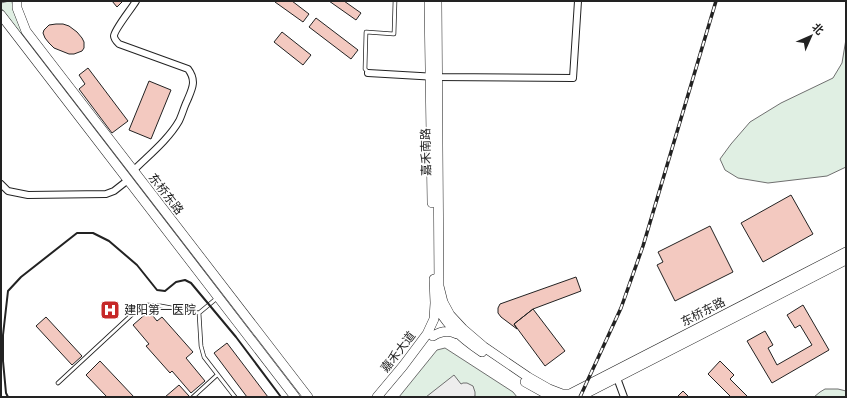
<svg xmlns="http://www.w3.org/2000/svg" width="847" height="398" font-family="Manrope,'Noto Sans SC',sans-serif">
<rect width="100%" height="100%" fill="#fff"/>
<!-- green -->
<path fill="#e0efe3" stroke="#6f6f6f" d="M9,1H12L13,8L23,34H21L1,8V3Z
M846,39V167L827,176L768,183L738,178L725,170L720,159L731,144L750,122L781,103L833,78L842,63Z
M445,348L513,392L517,397H399L437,350Z
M825,389H838L846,391V397H814L820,392Z"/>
<!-- parking -->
<path fill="#ededed" stroke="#6f6f6f" d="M454,375L461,384L463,383H467L473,386L475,392V396L473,397H426Z"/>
<!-- building -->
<path fill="#f3c9c0" stroke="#222" d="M112,1H123L117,7Z
M275,1H292L309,14L303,22L275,2Z
M329,1H344L361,13L356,20Z
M316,18L358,50L351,59L309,27Z
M56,24H63L69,26L77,32L82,38L84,42V48L82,51L74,54H69L54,48L49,43L45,38L43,33L44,30L49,25Z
M282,32L311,55L303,65L274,42Z
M88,68L128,121L112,133L79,89L85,84L79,75Z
M149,81L171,90L151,139L129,130Z
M791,195L813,234L763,262L741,223Z
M710,226L733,272L675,301L657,265L663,262L658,252Z
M576,277L581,291L533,309L514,324L517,329L501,317L498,313V308L500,304Z
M803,305L829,350L772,383L747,341L765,331L773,345L768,348L777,365L812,345L800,325L795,328L787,315Z
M533,309L565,351L545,366L514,324Z
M149,311L157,321L162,317L193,352L186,358L205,381L191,393L172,371L170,373L146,346L149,344L133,325Z
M46,317L82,356L72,365L36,326Z
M227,343L268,397H247L214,353Z
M100,361L134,397H107L86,375Z
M720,361L734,375L730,379L748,397H731L708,374Z
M179,385L189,396L188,397H165Z
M683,391L689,397H677Z"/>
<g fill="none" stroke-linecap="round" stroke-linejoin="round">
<!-- lane casing -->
<g stroke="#222" stroke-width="4.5">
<path id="lane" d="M368,72L365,69L366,32L394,34L395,1
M199,313L201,346L204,357L235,397
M58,383L139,308L148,305L161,306L199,313L217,298
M193,397L217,375"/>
</g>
<!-- street casing -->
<g stroke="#222" stroke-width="8">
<path id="street" d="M368,73L437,77L573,78L578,1
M133,171C149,155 168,140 179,121C182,115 184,107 187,101C192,89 197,81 188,69L119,44C117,42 114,39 114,36C114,30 132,8 136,1
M1,184L8,191L28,195L106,194L114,191L128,180
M617,378L624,397"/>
</g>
<!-- primary casing -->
<g stroke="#222" stroke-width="10">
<path id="primary" d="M17,1V8L26,31L308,397
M429,1L432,203
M437,1L439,286L443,302L450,315L463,329L484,347L528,377L549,389L562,394H570
M1,15L295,397
M436,304C445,325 464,340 482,352
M433,336C441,331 449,330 457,334
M525,382L552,397
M377,397L403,366L427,334L434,319L435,303L434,279
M565,397L570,394L846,252
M579,397L846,260"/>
</g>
<!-- lane -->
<use href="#lane" stroke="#fff" stroke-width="3"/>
<!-- street -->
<use href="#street" stroke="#fff" stroke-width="6"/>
<!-- primary -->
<use href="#primary" stroke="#fff" stroke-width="9"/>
<!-- rail casing -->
<g stroke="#222" stroke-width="3.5">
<path id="rail" d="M580,397L621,308L643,246L716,1"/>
</g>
<!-- rail -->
<use href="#rail" stroke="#fff" stroke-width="2" stroke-dasharray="6" stroke-linecap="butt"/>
<!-- wall -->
<path stroke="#222" stroke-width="2" d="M8,397L6,393L3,361V335L8,291L21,277L77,233H93L109,241L137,265L157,290L165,291L176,282L185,280L191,283L236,337L281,397"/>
</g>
<!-- icons -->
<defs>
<g id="hospital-square" transform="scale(1)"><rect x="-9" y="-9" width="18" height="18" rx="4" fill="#c62828" stroke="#fff"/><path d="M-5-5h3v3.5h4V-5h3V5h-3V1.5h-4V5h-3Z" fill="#fff"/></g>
</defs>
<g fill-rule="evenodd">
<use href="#hospital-square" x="110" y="310"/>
</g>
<g text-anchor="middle" stroke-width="3" stroke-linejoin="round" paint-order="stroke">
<!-- street labels -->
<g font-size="12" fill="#222" stroke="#fff">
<text transform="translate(426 152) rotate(-91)" y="4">嘉禾南路</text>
<text transform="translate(166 194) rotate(52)" y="4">东桥东路</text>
<text transform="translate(703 312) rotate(-27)" y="4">东桥东路</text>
<text transform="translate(398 352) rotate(-52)" y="4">嘉禾大道</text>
</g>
<!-- poi labels -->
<g font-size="12" fill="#222" stroke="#fff" text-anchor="start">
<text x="124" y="314">建阳第一医院</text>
</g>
</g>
<!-- border -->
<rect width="847" height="398" fill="none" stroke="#222222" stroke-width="4"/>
<!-- north arrow -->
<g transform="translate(811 36) rotate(45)" stroke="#ffffff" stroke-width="3" paint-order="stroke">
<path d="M0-3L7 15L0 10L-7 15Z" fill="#222222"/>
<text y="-6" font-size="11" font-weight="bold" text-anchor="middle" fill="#222222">北</text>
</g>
</svg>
